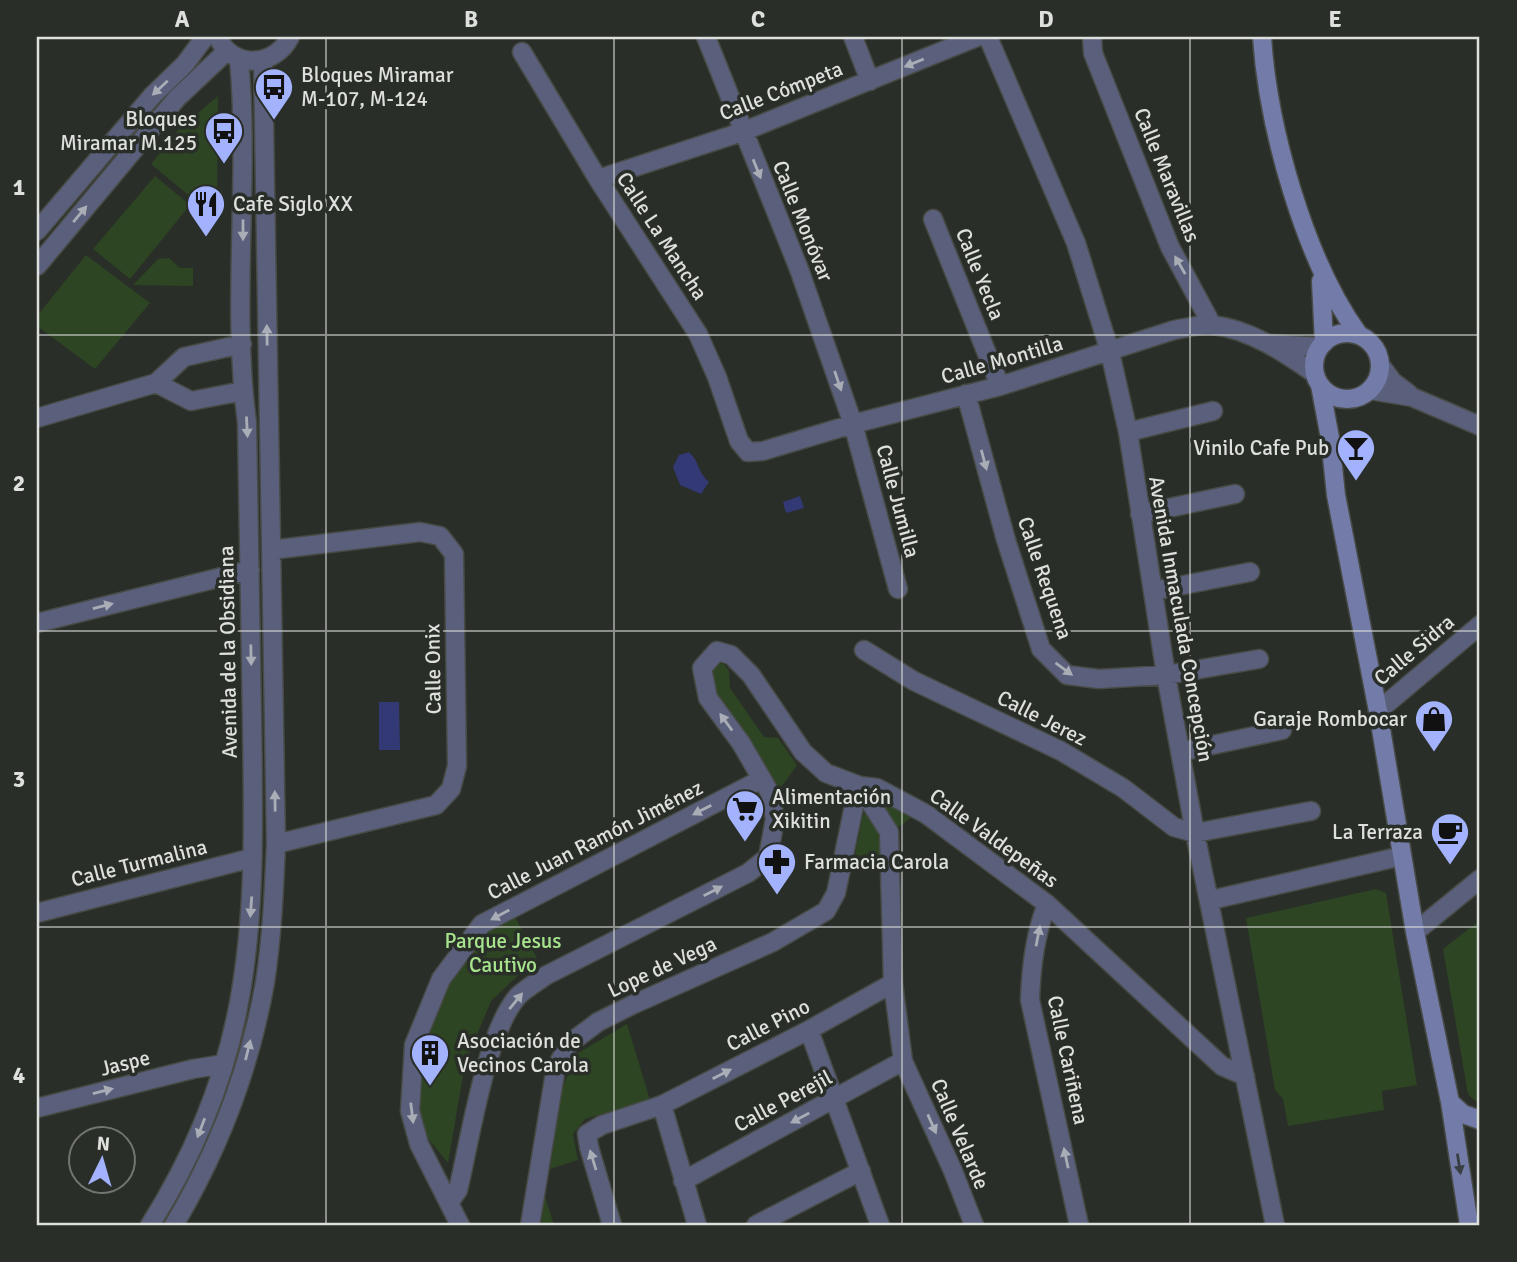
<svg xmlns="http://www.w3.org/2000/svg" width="1517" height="1262" font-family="Signika,sans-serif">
<rect width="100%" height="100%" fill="#2a2e28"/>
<!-- green -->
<path fill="#2d4523" d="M218,96L217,203L199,204L151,164L180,128Z
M155,176L190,205L130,279L93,249Z
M86,255L150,303L95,369L37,326V316Z
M169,258L180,268H193V286L133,285L158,259Z
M716,663L724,664L729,671L730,688L764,737L778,738L797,765L780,789L712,687L710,671Z
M881,796L912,817L897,828L874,797Z
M868,813L878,828L881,867L853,865L863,815Z
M1376,889L1386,893L1417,1085L1382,1091L1384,1110L1288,1126L1283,1099L1275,1090L1246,918Z
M514,915L537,958L491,1001L465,1064L448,1163L429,1140L417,1110L422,1048L449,979L486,931Z
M1480,920V1102L1475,1101L1468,1094L1443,949Z
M627,1024L650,1100L585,1119L573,1134L578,1160L550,1169L562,1088L578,1053Z
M544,1194L554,1225H541Z"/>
<!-- water -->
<path fill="#323975" d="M689,452C700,462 697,472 709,482L701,494L680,485L673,467L679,455Z
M800,496L804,508L786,513L783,502Z
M379,702H399L400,750H379Z"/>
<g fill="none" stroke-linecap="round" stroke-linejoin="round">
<!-- street casing -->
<g stroke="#474a45" stroke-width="21">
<path id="street" d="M218,37C232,70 275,67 290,37
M706,37L799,269L853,424L898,589
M853,37L870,81
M988,37L1076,243L1110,352L1128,432L1166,675L1195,833L1275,1225
M1092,37L1093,53L1170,247L1212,325
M522,52L598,179L698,334L717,377L739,441L748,452L763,451L853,424L1000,386L1174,330C1186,328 1200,324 1212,325C1250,329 1285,353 1315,374
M598,179L742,132L977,37
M933,219L1000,386
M37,231L152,96L185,64L205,37
M37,266L177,98L227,51
M1271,344L1320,347
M1381,366L1393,382L1409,394
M156,383L191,401L243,391
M1370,390L1412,397L1480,426
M966,394L1006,540L1041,649L1067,675L1099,679L1166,675L1259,659
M37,418L156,383L184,357L242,344
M1128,432L1213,411
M1140,514L1235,494
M271,550L420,532L440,536L454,554L457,766L451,789L436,805L276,844
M1153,591L1250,572
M37,623L250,570
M864,650L914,681L1061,751L1123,788L1174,827L1195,833L1311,811
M1378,711L1480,625
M1180,752L1282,730
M860,786L889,832L893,983L903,1061L953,1171L974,1225
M1211,900L1402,856
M1047,904C1035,934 1031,968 1030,1000L1079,1225
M37,913L252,858
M1415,932L1480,879
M809,1030L880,1225
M662,1105L697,1225
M37,1108L193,1069L224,1064
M683,1181L903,1061
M449,1203L458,1190C470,1141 486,1030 519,995C527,988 537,982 545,976L748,873L768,857L775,819L770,793L741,743L708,698L702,668L717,651L731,655L751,675L803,752L826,773L860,786L877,788L926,814L1047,904L1222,1066L1245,1076
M150,1225C196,1152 229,1070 242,985C256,897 253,808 252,720C251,621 249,522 247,423C231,303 250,180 239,59
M174,1225C218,1151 250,1068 265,982C272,937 274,890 276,844L263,61
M460,1225L419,1144L410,1111L414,1045L441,979L482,924L762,779
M530,1225L556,1067L570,1043L598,1022L632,1005L773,942L826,911L836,893L855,801L860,786
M612,1225L589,1147L587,1134L602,1125L662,1105L809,1030L893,983
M756,1225L861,1171"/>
</g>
<!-- secondary casing -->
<g stroke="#474a45" stroke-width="21">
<path id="secondary" d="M1262,37C1268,128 1305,261 1359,335
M1321,281L1324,343
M1314 366a33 33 0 1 1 66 0a33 33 0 1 1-66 0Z
M1320,385L1330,438L1336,495L1378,711L1415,932L1450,1102L1469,1225
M1450,1102L1463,1114L1480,1120"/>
</g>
<!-- street -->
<use href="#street" stroke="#5a607c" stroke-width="18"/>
<!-- secondary -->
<use href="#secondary" stroke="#737ca9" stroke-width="18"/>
</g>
<!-- one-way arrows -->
<defs><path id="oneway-solid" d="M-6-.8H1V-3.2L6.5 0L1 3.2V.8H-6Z" transform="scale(1.75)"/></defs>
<g fill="#a9adb6">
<use href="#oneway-solid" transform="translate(914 63) rotate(158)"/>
<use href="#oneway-solid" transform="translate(160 88) rotate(137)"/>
<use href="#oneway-solid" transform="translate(757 169) rotate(68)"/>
<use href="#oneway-solid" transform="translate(80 214) rotate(-50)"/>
<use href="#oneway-solid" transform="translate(243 230) rotate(90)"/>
<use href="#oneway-solid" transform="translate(1180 265) rotate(-120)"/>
<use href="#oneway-solid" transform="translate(267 335) rotate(-91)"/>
<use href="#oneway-solid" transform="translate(838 381) rotate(71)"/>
<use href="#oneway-solid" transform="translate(247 427) rotate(87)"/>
<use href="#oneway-solid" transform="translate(984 460) rotate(75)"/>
<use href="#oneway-solid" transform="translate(103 606) rotate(-14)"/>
<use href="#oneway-solid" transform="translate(251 655) rotate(89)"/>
<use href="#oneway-solid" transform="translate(1064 669) rotate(36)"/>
<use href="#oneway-solid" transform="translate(726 722) rotate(-126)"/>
<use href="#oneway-solid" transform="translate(275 801) rotate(-91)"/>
<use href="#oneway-solid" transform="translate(702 810) rotate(153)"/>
<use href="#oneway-solid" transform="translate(713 891) rotate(-27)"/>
<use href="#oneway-solid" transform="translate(251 907) rotate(94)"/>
<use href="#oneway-solid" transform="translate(500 915) rotate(152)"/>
<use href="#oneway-solid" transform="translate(1038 936) rotate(-79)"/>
<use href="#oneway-solid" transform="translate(516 1001) rotate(-51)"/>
<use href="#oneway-solid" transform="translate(248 1050) rotate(-76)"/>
<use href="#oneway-solid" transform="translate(722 1074) rotate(-27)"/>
<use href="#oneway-solid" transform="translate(103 1091) rotate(-14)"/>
<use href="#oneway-solid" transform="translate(412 1113) rotate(83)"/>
<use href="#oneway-solid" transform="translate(800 1118) rotate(152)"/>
<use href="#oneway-solid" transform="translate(932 1124) rotate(66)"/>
<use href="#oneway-solid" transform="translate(201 1128) rotate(111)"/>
<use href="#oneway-solid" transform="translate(1066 1158) rotate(-102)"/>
<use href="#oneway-solid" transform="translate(593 1160) rotate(-107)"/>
</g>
<use fill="#393e42" href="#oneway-solid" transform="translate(1459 1164) rotate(81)"/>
<!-- grid -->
<path fill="none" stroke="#dde0dc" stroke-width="2" stroke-opacity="0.55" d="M326,37V1225M614,37V1225M902,37V1225M1190,37V1225M37,335H1480M37,631H1480M37,927H1480"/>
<!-- icons -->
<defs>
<g id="bus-pin" transform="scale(2.0125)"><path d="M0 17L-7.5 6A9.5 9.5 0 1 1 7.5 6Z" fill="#a3b2fd" stroke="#2a2e28"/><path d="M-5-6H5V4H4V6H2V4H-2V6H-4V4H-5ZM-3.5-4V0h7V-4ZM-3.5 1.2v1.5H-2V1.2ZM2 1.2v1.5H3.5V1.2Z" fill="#111"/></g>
<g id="restaurant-pin" transform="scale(2.0125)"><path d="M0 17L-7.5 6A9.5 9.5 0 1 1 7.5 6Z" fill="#a3b2fd" stroke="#2a2e28"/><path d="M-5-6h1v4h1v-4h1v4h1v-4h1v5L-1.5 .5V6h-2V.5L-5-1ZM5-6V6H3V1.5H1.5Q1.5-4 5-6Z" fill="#111"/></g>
<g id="bar-pin" transform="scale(2.0125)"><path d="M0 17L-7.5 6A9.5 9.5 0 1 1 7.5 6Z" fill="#a3b2fd" stroke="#2a2e28"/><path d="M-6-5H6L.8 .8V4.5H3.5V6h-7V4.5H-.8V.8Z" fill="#111"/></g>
<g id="shop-pin" transform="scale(2.0125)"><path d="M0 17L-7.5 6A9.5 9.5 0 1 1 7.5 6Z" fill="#a3b2fd" stroke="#2a2e28"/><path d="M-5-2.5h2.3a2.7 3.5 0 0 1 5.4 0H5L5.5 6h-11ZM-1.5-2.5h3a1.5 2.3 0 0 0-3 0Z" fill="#111"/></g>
<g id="supermarket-pin" transform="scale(2.0125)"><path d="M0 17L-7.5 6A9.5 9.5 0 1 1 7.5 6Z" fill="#a3b2fd" stroke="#2a2e28"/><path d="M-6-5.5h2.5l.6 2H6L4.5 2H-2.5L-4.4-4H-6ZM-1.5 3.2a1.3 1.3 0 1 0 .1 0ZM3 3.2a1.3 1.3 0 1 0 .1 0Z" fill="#111"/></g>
<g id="cafe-pin" transform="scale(2.0125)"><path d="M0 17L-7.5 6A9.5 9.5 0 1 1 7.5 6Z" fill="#a3b2fd" stroke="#2a2e28"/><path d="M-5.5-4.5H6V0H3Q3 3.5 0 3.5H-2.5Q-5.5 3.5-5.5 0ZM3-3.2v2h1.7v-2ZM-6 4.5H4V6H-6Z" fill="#111"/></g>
<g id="pharmacy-pin" transform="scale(2.0125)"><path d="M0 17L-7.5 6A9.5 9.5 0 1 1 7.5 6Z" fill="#a3b2fd" stroke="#2a2e28"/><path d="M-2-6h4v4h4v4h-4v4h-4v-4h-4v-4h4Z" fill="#111"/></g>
<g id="building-pin" transform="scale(2.0125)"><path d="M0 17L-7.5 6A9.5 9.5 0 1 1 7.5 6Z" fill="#a3b2fd" stroke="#2a2e28"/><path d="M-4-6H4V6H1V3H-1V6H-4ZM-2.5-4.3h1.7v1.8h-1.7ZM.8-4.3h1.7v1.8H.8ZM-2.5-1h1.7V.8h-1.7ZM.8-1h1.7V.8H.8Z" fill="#111"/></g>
</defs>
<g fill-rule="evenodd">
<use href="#bus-pin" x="274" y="87"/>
<use href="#bus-pin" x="224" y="131"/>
<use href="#restaurant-pin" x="206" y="204"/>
<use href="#bar-pin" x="1356" y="448"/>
<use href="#shop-pin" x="1434" y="719"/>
<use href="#supermarket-pin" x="745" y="809"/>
<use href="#cafe-pin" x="1450" y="832"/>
<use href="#pharmacy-pin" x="777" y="862"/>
<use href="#building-pin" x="430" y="1053"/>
</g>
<g text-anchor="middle" stroke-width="7" stroke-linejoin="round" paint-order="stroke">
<!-- poi labels -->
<g font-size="21" fill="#dde0dc" stroke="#2a2e28" text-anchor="start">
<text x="301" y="82">Bloques Miramar<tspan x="301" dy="24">M-107, M-124</tspan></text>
<text x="197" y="126" text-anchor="end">Bloques<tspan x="197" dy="24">Miramar M.125</tspan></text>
<text x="233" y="211">Cafe Siglo XX</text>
<text x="1329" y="455" text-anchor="end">Vinilo Cafe Pub</text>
<text x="1407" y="726" text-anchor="end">Garaje Rombocar</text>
<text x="772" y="804">Alimentación<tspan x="772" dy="24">Xikitin</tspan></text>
<text x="1423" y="839" text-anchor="end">La Terraza</text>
<text x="804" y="869">Farmacia Carola</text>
<text x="457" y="1048">Asociación de<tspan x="457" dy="24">Vecinos Carola</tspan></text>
</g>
<!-- street labels -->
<g font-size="21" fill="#dde0dc" stroke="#2a2e28">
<text transform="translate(781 91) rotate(-21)" y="7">Calle Cómpeta</text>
<text transform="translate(1167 175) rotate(68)" y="7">Calle Maravillas</text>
<text transform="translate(803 221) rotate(68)" y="7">Calle Monóvar</text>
<text transform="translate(662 236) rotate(57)" y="7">Calle La Mancha</text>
<text transform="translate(980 274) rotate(68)" y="7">Calle Yecla</text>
<text transform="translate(1002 360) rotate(-16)" y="7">Calle Montilla</text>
<text transform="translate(898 501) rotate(75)" y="7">Calle Jumilla</text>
<text transform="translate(1045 578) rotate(71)" y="7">Calle Requena</text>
<text transform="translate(1181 619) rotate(80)" y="7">Avenida Inmaculada Concepción</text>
<text transform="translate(1414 650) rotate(-40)" y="7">Calle Sidra</text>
<text transform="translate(228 652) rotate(-91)" y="7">Avenida de la Obsidiana</text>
<text transform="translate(433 669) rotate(-91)" y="7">Calle Onix</text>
<text transform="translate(1042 718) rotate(27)" y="7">Calle Jerez</text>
<text transform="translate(994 838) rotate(36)" y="7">Calle Valdepeñas</text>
<text transform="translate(595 840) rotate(-27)" y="7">Calle Juan Ramón Jiménez</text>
<text transform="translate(139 863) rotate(-14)" y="7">Calle Turmalina</text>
<text transform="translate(662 967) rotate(-25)" y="7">Lope de Vega</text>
<text transform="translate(768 1025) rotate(-27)" y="7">Calle Pino</text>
<text transform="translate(1068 1060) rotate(78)" y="7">Calle Cariñena</text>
<text transform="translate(125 1063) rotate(-14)" y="7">Jaspe</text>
<text transform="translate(783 1101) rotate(-28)" y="7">Calle Perejil</text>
<text transform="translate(960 1134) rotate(67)" y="7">Calle Velarde</text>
</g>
<!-- park labels -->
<g font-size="21" fill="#a7e48d" stroke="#2a2e28">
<text x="503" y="948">Parque Jesus<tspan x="503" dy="24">Cautivo</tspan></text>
</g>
</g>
<!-- border -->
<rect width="1517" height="1262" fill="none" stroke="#2a2e28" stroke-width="77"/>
<!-- north arrow -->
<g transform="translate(102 1160) rotate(5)"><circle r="33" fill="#2a2e28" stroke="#727570" stroke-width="2"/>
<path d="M0-5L12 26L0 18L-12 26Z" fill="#a3b2fd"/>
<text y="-10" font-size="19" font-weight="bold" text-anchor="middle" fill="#dde0dc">N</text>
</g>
<rect x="38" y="38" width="1440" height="1186" fill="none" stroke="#dde0dc" stroke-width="2.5"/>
<g font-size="23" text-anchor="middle" font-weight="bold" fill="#dde0dc">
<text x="182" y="27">A</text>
<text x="471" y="27">B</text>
<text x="758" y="27">C</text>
<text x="1046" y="27">D</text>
<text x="1335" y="27">E</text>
<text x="19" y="195">1</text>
<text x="19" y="491">2</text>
<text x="19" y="787">3</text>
<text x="19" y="1083">4</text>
</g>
</svg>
